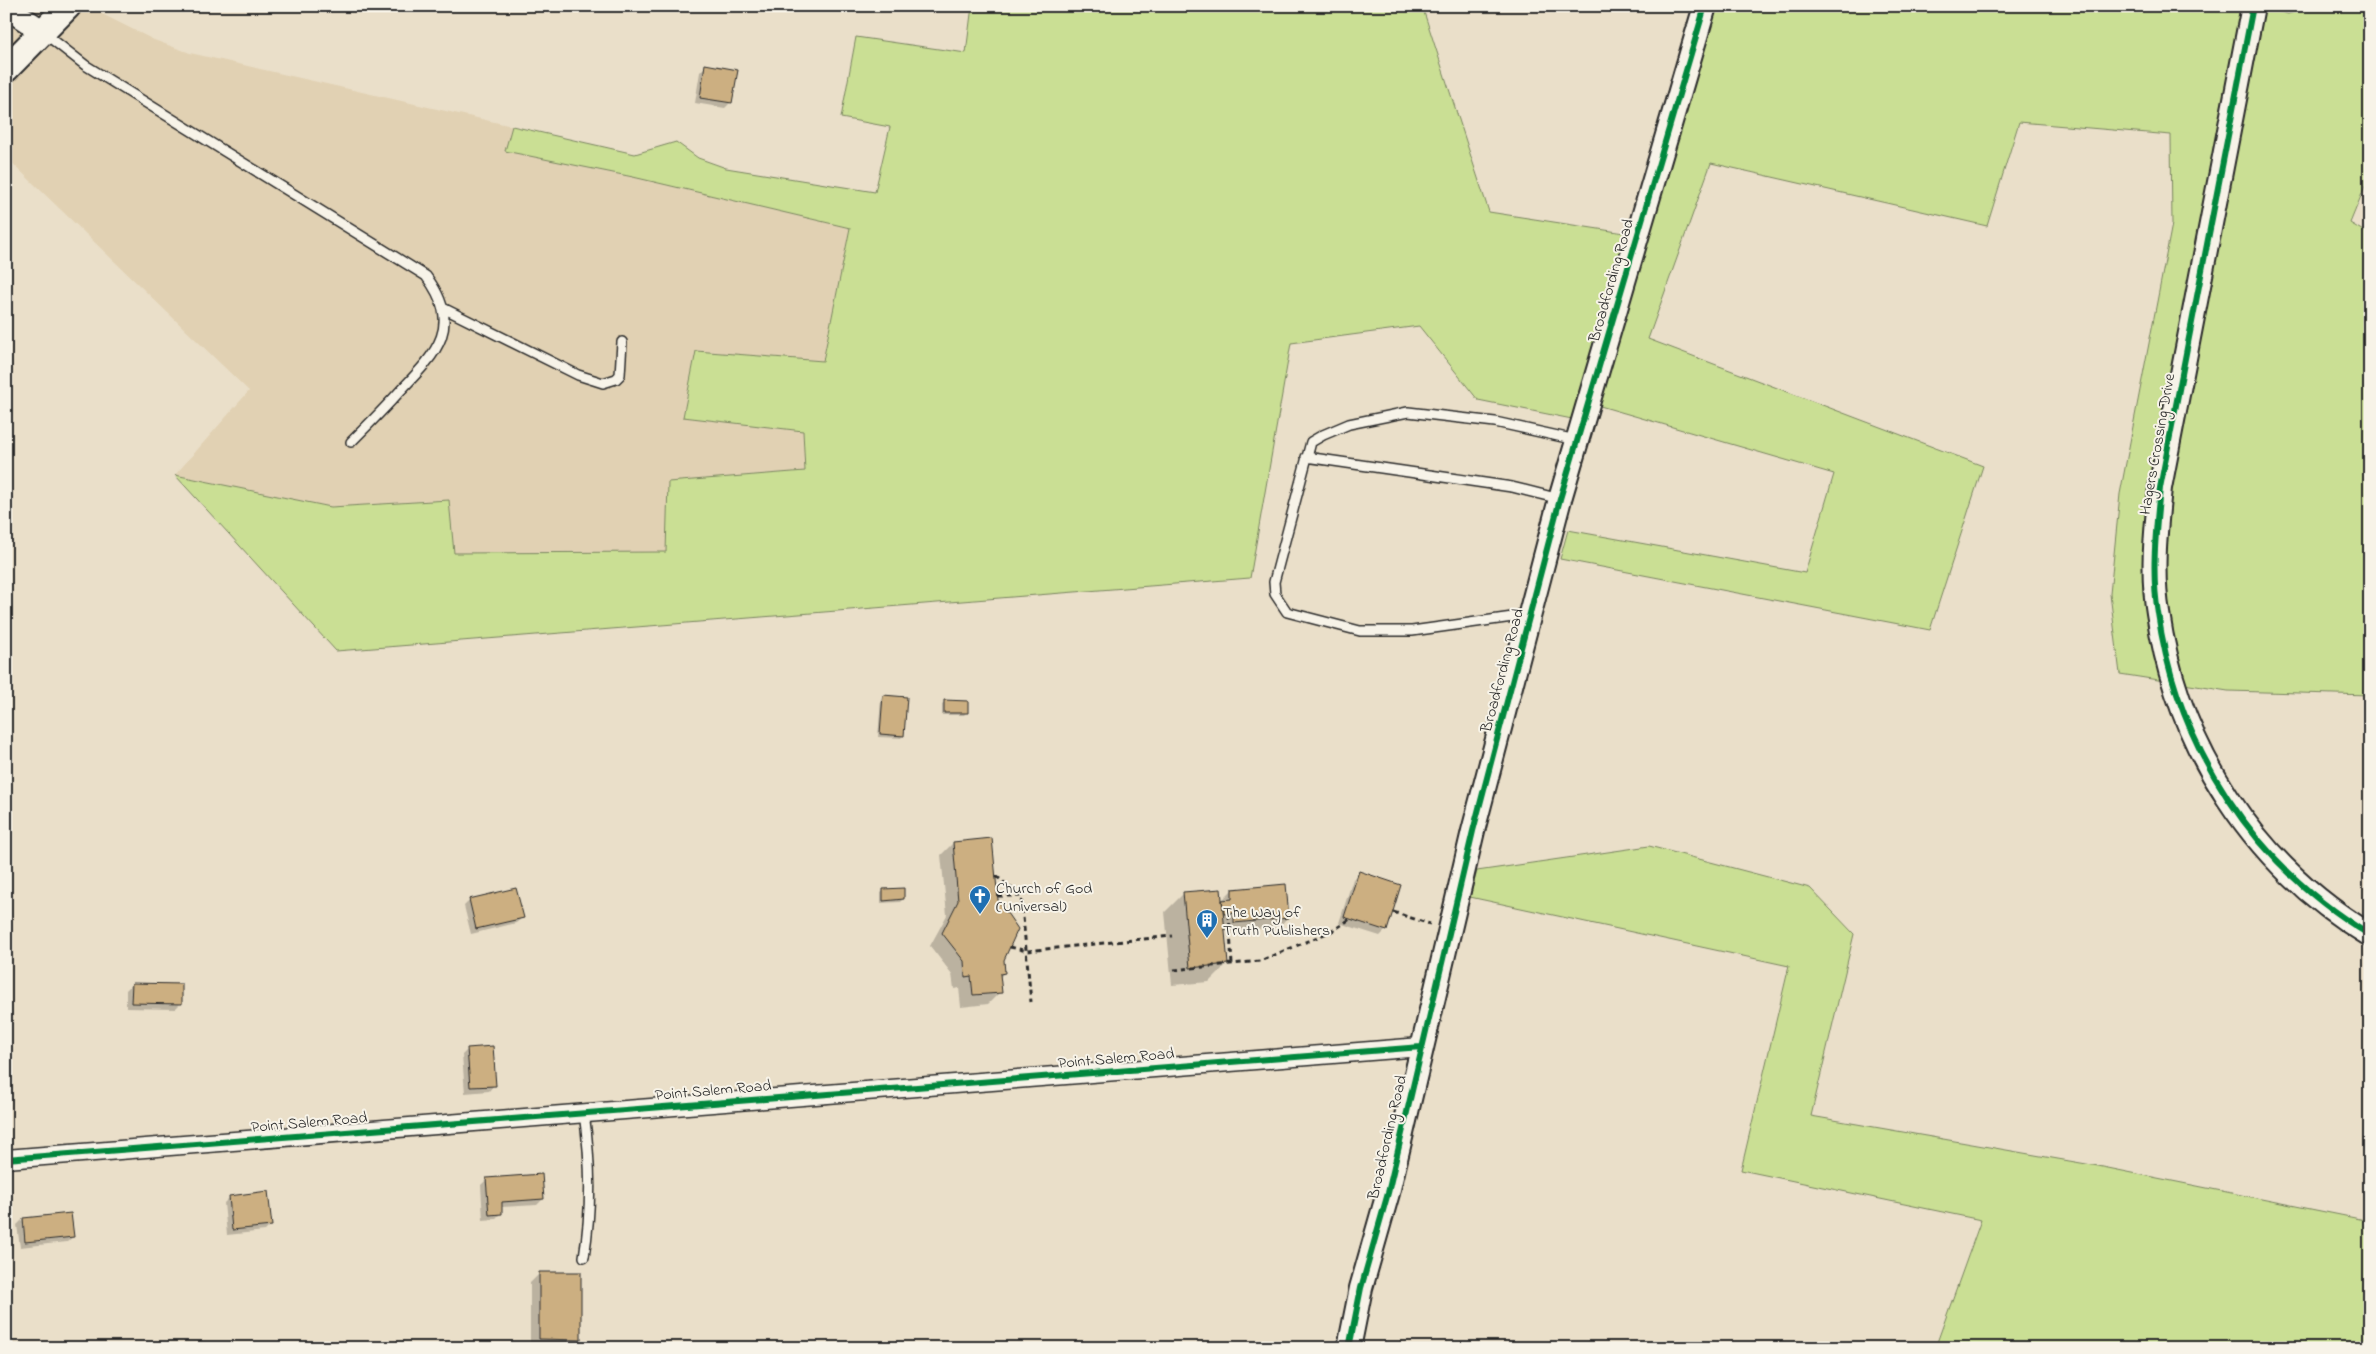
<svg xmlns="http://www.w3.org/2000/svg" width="2376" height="1354" font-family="'Indie Flower',sans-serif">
<rect width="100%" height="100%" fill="#eadfc9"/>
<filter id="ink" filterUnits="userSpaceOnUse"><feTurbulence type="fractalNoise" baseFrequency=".02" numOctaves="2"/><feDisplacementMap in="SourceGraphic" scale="10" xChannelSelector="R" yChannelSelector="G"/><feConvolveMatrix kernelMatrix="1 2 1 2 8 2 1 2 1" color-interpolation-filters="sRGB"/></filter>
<g filter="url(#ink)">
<!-- built -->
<path fill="#e1d1b3" d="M6,6H106L100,13L154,40L190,53L512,126L506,151L633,177L850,228L823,361L696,351L683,417L803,431L805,471L668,482L667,552L454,553L449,500L331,507L175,475L249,391L6,157Z"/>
<!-- green -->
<path fill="#cadf94" stroke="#7a8560" d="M972,6H1422L1489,212L1631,234L1705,6H2255L2288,14L2314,6H2370V174L2350,223L2370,235V695L2228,691L2120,674L2110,594L2120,494L2172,224L2171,135L2019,122L1987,226L1711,163L1648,339L1983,466L1930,630L1560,559L1568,530L1805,573L1834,474L1583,401L1577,420L1478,400L1419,326L1291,343L1250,578L336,651L175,475L331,507L449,500L454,553L666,552L668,482L805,471L803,431L683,417L696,351L823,361L850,228L633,177L505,151L512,126L635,154L676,142L698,158L726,168L875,192L890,127L841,118L856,37L966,53Z
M1649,846L1810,888L1854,934L1811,1116L2098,1166L2370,1221V1348H1935L1981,1220L1741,1170L1789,966L1470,897L1477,871Z"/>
<!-- shadow -->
<path fill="#0003" d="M706,66L731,102L725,108L695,103L700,72Z
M884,696L903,735L901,738L878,737L881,699Z
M945,701L967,712L964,715H942V704Z
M953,843L1003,960L1004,973L999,978L1000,992L988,1004L961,1007L959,988L954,989L952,974L930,946L947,915L941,855Z
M1359,873L1386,930L1380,936L1339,923L1353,879Z
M884,890L903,899L900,902L881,903V893Z
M1232,890L1288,917L1279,927L1224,932L1227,964L1209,982L1172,985L1165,912L1183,894L1221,901Z
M470,900L522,918L516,923L471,934L464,906Z
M132,984L181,1003L175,1009L126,1008V990Z
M468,1049L494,1085L489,1091L465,1093L462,1055Z
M487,1179L543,1199L537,1205L501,1207V1213L495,1219L483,1220L481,1185Z
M230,1197L271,1225L265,1231L227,1235L224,1203Z
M23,1219L73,1237L67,1242L20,1247L17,1225Z
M539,1274L580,1339L571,1348H530V1283Z"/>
<!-- building -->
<path fill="#ccaf81" stroke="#2b2b2b" d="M705,64L738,70L732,103L700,98Z
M883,695L907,697L904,736L880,734Z
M944,700L968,701V713H944Z
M992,838L998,900L1018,929L1004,960L1005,973L1000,974L1002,993L973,995L971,976L965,977L964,961L942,933L958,901L953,842Z
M1359,871L1401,885L1387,931L1344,917Z
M1286,884L1289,918L1234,923V913L1224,914L1222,900L1232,899V889Z
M516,888L524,918L476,929L469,899Z
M904,888V899L883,901V889Z
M1221,889L1228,964L1190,968L1183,892Z
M132,983L182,984V1004L131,1003Z
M493,1046L496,1086L470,1087L467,1048Z
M542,1174L544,1199L502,1202V1214L489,1215L486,1178Z
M268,1191L272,1226L232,1230L229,1196Z
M71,1213L74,1237L25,1242L23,1218Z
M539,1272H581V1340L539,1339Z"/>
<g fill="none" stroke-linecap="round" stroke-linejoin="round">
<!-- service casing -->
<g stroke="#2b2b2b" stroke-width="12">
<path id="service" d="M44,33L85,65L426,276C463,325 438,352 401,390C385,408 368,425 351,442
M443,308L578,375L603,383L616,379L620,375L622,342
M1306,457L1512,487L1560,499
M1527,615L1412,631H1360L1287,612L1275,594L1274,582L1311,442L1323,435L1349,424L1408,412L1495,422L1576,440
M584,1113C591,1164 592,1207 584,1257"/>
</g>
<!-- minor casing -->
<g stroke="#2b2b2b" stroke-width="21">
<path id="minor" d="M6,1159L1421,1047"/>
</g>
<!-- tertiary casing -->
<g stroke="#2b2b2b" stroke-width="26">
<path id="tertiary" d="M2253,6L2160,488C2156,530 2151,572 2158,613C2177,746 2254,866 2370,935
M6,7L42,31
M1349,1348L1361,1288L1388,1193L1473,831L1560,499L1705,6"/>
</g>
<!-- secondary casing -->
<g stroke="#2b2b2b" stroke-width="29">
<path id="secondary" d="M6,69L68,6"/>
</g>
<!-- path -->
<path stroke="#2b2b2b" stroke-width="3" stroke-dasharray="5 4" stroke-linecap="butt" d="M996,876L1021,896L1031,1002
M998,896H1020
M1393,912L1430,924
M1229,914L1232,965
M1010,947L1027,951L1172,936
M1174,970L1260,961L1334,930L1350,919"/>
<!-- service -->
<use href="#service" stroke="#f7f3e8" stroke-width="9"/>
<!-- minor -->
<use href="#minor" stroke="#f7f3e8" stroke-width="18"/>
<!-- tertiary -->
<use href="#tertiary" stroke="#f7f3e8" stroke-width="22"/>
<!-- secondary -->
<use href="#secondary" stroke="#f7f3e8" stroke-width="25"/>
<!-- cycleway casing -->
<g stroke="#f7f3e8" stroke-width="9">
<path id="cycleway" d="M2253,6L2160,488C2156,530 2151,572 2158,613C2177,746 2254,866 2370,935
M6,1159L1421,1047
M1349,1348L1361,1288L1388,1193L1473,831L1560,499L1705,6"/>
</g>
<!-- cycleway -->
<use href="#cycleway" stroke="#00873e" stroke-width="6"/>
</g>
</g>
<!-- icons -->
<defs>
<g id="church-pin" transform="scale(1.125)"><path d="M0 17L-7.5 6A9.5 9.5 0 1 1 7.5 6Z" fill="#1f6fb2" stroke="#f7f3e8"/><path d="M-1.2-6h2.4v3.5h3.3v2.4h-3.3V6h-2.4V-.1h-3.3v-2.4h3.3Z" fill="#fff"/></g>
<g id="building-pin" transform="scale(1.125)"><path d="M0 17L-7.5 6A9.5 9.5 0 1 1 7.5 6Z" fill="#1f6fb2" stroke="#f7f3e8"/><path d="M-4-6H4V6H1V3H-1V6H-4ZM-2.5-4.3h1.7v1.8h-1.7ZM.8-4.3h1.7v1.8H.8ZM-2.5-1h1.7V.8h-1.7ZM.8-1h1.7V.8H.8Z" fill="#fff"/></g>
</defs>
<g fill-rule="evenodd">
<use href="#church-pin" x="980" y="896"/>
<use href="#building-pin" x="1207" y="920"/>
</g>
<g text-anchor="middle" stroke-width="4" stroke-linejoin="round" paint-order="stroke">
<!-- street labels -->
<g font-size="16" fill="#2b2b2b" stroke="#f7f3e8">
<text transform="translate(1610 280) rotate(-74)" y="6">Broadfording Road</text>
<text transform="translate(2156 444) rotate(-80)" y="6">Hagers Crossing Drive</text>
<text transform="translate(1501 670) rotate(-75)" y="6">Broadfording Road</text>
<text transform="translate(1116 1057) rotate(-5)" y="6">Point Salem Road</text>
<text transform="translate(713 1089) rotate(-5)" y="6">Point Salem Road</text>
<text transform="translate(309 1121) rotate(-5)" y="6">Point Salem Road</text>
<text transform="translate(1386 1137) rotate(-77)" y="6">Broadfording Road</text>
</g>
<!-- poi labels -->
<g font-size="16" fill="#2b2b2b" stroke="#f7f3e8" text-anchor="start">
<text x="996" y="893">Church of God<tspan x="996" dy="18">(Universal)</tspan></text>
<text x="1223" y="917">The Way of<tspan x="1223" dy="18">Truth Publishers</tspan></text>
</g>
</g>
<!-- margin -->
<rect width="2376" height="1354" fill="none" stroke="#f7f3e8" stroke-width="25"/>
<rect x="12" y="12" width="2351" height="1329" fill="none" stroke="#2b2b2b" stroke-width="2" filter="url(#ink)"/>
</svg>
